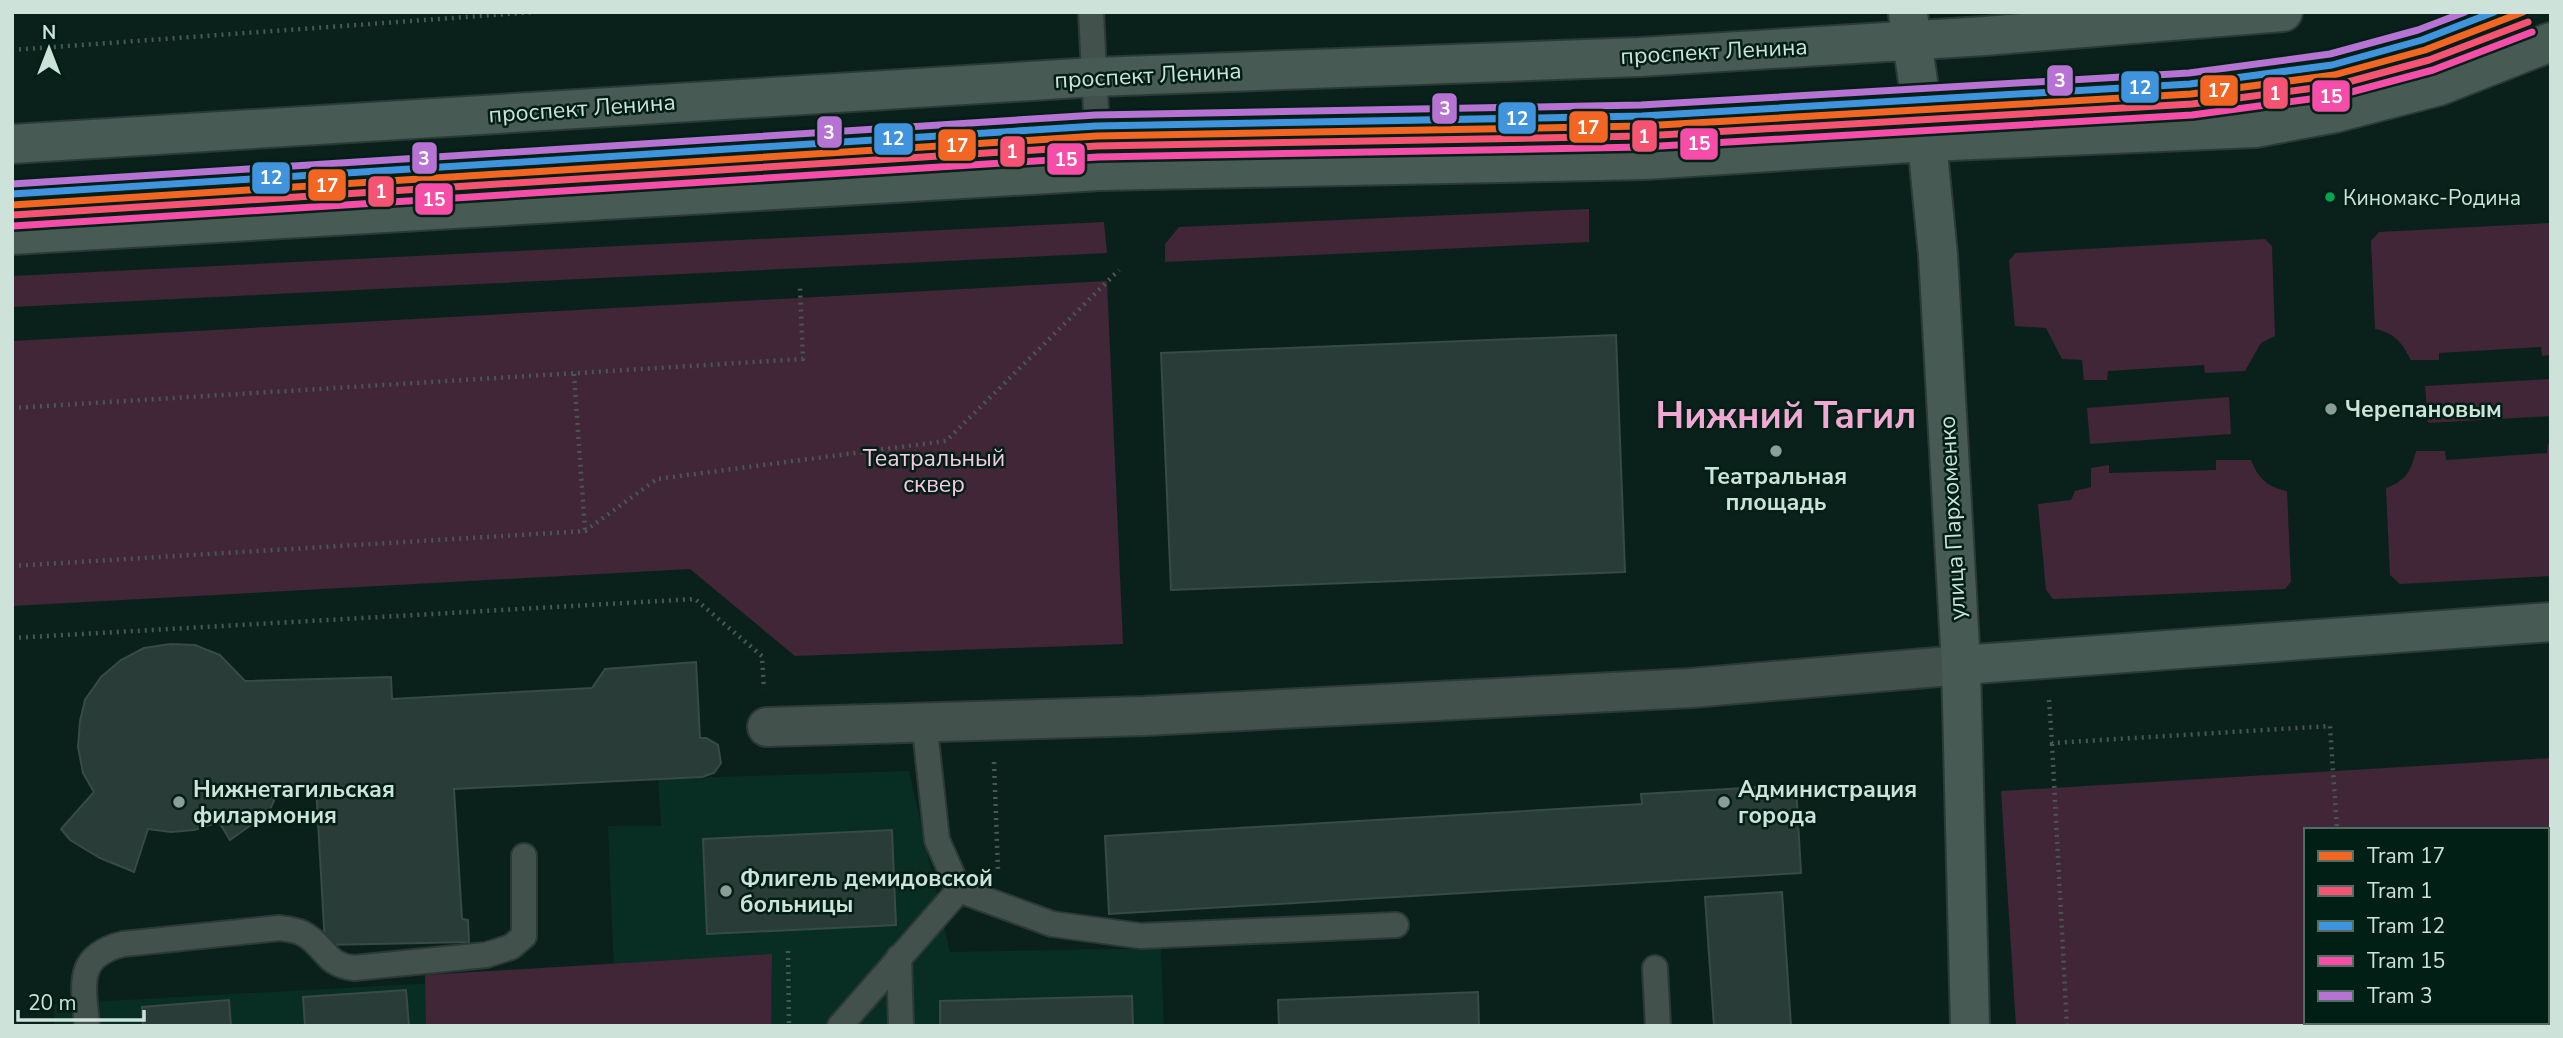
<svg xmlns="http://www.w3.org/2000/svg" width="2563" height="1038" font-family="'Nunito Sans',sans-serif">
<rect width="100%" height="100%" fill="#0a211b"/>
<!-- built -->
<path fill="#082d23" d="M909,771L950,952L1161,948L1164,1026H55L54,1004L614,973L608,826H661L658,779Z"/>
<!-- green -->
<path fill="#402637" fill-rule="evenodd" d="M1589,209V242L1165,262V244L1179,227Z
M1104,222L1107,253L12,307V276Z
M2551,223V355L2542,356L2541,347L2439,353V360H2411C2402,343 2395,333 2375,329L2371,241L2379,232Z
M2265,239L2272,246L2275,336L2261,343L2245,371L2205,373L2204,365L2108,371L2107,380H2084L2082,360L2062,359L2046,328L2015,326L2009,261L2015,253Z
M1107,281L1123,644L795,656L690,569L12,606V341Z
M2551,379V416L2428,423L2425,386Z
M2229,397L2231,434L2090,444L2087,408Z
M2551,443V576L2400,584L2390,575L2386,488C2406,481 2411,471 2416,451H2445L2446,460L2547,453L2548,444Z
M2216,460H2251C2258,478 2267,487 2287,491L2291,582L2285,589L2053,599L2046,590L2038,504L2071,500L2075,491L2091,487V468L2109,465V473L2216,470Z
M2551,758V1026H2016L2001,791ZM2306,830H2547V1022H2306Z
M772,954L771,1026H426L425,975Z"/>
<!-- building -->
<path fill="#2a3c37" stroke="#384a45" stroke-width="2" d="M1616,335L1625,572L1171,590L1161,353Z
M170,644L195,645L220,655L245,681L391,677L392,699L592,688L605,669L696,662L700,738H706L718,745L721,763L714,773L702,777L454,789L462,919L468,920L469,942L325,945L316,786L279,789L269,812L230,840L219,822L194,830L171,832L148,829L134,872L100,858L70,840L61,829L94,792L83,773L78,747L80,721L85,700L101,677L121,660L144,648Z
M1796,785L1801,873L1109,914L1105,836L1642,804L1641,794Z
M892,830L896,925L707,934L703,839Z
M1782,892L1791,1026H1714L1705,897Z
M406,990L409,1026H305L303,997Z
M1478,992L1479,1026H1279L1278,1000Z
M1132,996L1133,1026H940V1001Z
M229,1000L231,1026H143L142,1007Z"/>
<g fill="none" stroke-linecap="round" stroke-linejoin="round">
<!-- lane casing -->
<g stroke="#2b3a35" stroke-width="28">
<path id="lane" d="M1091,12L1099,171
M924,721L937,840L959,890L1052,924L1141,936L1396,925
M899,957L901,1026
M1655,968L1658,1026
M87,1026C84,986 74,956 123,944L279,928C287,929 296,930 302,933C326,945 324,965 354,968L486,955L511,947L524,936V856
M840,1026L959,890"/>
</g>
<!-- street casing -->
<g stroke="#2b3a35" stroke-width="42">
<path id="street" d="M767,727L1145,716L1691,688L1961,665"/>
</g>
<!-- secondary casing -->
<g stroke="#2b3a35" stroke-width="42">
<path id="secondary" d="M1908,14L1927,142L1938,255L1961,665L1970,1026
M12,144L1095,77L1640,57L1985,36L2283,12
M12,235L1099,171L1645,160L1927,142L2255,128L2335,113L2439,86L2551,42
M1961,665L2551,622"/>
</g>
<!-- path -->
<path stroke="#495752" stroke-width="4.5" stroke-dasharray="2 5" stroke-linecap="butt" d="M12,50L535,12
M574,374L585,530
M12,408L803,359L800,287
M12,566L585,531L657,479L946,441L1119,270
M12,638L695,599L762,656L764,689
M2049,700L2052,743L2330,726L2337,830
M2052,744L2067,1026
M994,762L998,870
M788,951L789,1026
M2351,1022V1026"/>
<!-- lane -->
<use href="#lane" stroke="#43514c" stroke-width="24"/>
<!-- street -->
<use href="#street" stroke="#43514c" stroke-width="38"/>
<!-- secondary -->
<use href="#secondary" stroke="#485a54" stroke-width="38"/>
<!-- tram-1 casing -->
<g stroke="#021f16" stroke-width="12">
<path id="tram-1" d="M12,205L1097,136L1642,126L2191,94L2334,75L2425,50L2523,12"/>
</g>
<!-- tram-2 casing -->
<g stroke="#021f16" stroke-width="12">
<path id="tram-2" d="M13,215L1097,146L1643,136L2192,104L2337,85L2429,60L2528,22"/>
</g>
<!-- tram-3 casing -->
<g stroke="#021f16" stroke-width="12">
<path id="tram-3" d="M12,194L1096,126L1642,116L2190,84L2332,65L2422,40L2494,12"/>
</g>
<!-- tram-4 casing -->
<g stroke="#021f16" stroke-width="12">
<path id="tram-4" d="M13,226L1098,157L1643,147L2192,115L2340,95L2433,70L2532,32"/>
</g>
<!-- tram-5 casing -->
<g stroke="#021f16" stroke-width="12">
<path id="tram-5" d="M12,184L1096,115L1641,105L2189,73L2330,54L2418,30L2465,12"/>
</g>
<!-- tram-1 -->
<use href="#tram-1" stroke="#f26522" stroke-width="7"/>
<!-- tram-2 -->
<use href="#tram-2" stroke="#f65372" stroke-width="7"/>
<!-- tram-3 -->
<use href="#tram-3" stroke="#4094de" stroke-width="7"/>
<!-- tram-4 -->
<use href="#tram-4" stroke="#f54da8" stroke-width="7"/>
<!-- tram-5 -->
<use href="#tram-5" stroke="#b673d3" stroke-width="7"/>
</g>
<!-- markers -->
<circle fill="#00a651" stroke="#021f16" stroke-width="2.5" cx="2330" cy="197" r="6"/>
<g fill="#899e96" stroke="#021f16" stroke-width="2.5">
<circle cx="2331" cy="409" r="7"/>
<circle cx="1776" cy="451" r="7"/>
<circle cx="179" cy="802" r="7"/>
<circle cx="1724" cy="802" r="7"/>
<circle cx="726" cy="891" r="7"/>
</g>
<g text-anchor="middle" stroke-width="5" stroke-linejoin="round" paint-order="stroke">
<!-- bus labels -->
<g font-size="21" fill="#cde2d9" stroke="#021f16" text-anchor="start">
<text x="2343" y="205">Киномакс-Родина</text>
</g>
<!-- street labels -->
<g font-size="23" fill="#cde2d9" stroke="#021f16">
<text transform="translate(1714 51) rotate(-3)" y="8">проспект Ленина</text>
<text transform="translate(1148 75) rotate(-3)" y="8">проспект Ленина</text>
<text transform="translate(582 108) rotate(-4)" y="8">проспект Ленина</text>
<text transform="translate(1952 518) rotate(-93)" y="8">улица Пархоменко</text>
</g>
<!-- poi labels -->
<g font-size="23" font-weight="bold" fill="#cde2d9" stroke="#021f16" text-anchor="start">
<text x="2345" y="417">Черепановым</text>
<text x="1776" y="484" text-anchor="middle">Театральная<tspan x="1776" dy="26">площадь</tspan></text>
<text x="193" y="797">Нижнетагильская<tspan x="193" dy="26">филармония</tspan></text>
<text x="1738" y="797">Администрация<tspan x="1738" dy="26">города</tspan></text>
<text x="740" y="886">Флигель демидовской<tspan x="740" dy="26">больницы</tspan></text>
</g>
<!-- park labels -->
<g font-size="23" fill="#f7cae4" stroke="#021f16">
<text x="934" y="466">Театральный<tspan x="934" dy="26">сквер</tspan></text>
</g>
<!-- town labels -->
<g font-size="37" font-weight="bold" fill="#f1a8d3" stroke="#021f16">
<text x="1786" y="428">Нижний Тагил</text>
</g>
</g>
<g stroke="#021f16" stroke-width="2.5">
<rect x="2046" y="64" width="28" height="33" rx="7" fill="#b673d3"/>
<rect x="2120" y="70" width="40" height="34" rx="7" fill="#4094de"/>
<rect x="2199" y="74" width="40" height="33" rx="7" fill="#f26522"/>
<rect x="2262" y="76" width="27" height="34" rx="7" fill="#f65372"/>
<rect x="2311" y="79" width="40" height="34" rx="7" fill="#f54da8"/>
<rect x="1431" y="92" width="27" height="33" rx="7" fill="#b673d3"/>
<rect x="1497" y="101" width="40" height="34" rx="7" fill="#4094de"/>
<rect x="1568" y="110" width="41" height="34" rx="7" fill="#f26522"/>
<rect x="816" y="115" width="27" height="34" rx="7" fill="#b673d3"/>
<rect x="1631" y="119" width="27" height="34" rx="7" fill="#f65372"/>
<rect x="873" y="122" width="41" height="34" rx="7" fill="#4094de"/>
<rect x="1679" y="127" width="40" height="34" rx="7" fill="#f54da8"/>
<rect x="937" y="128" width="40" height="34" rx="7" fill="#f26522"/>
<rect x="999" y="135" width="27" height="33" rx="7" fill="#f65372"/>
<rect x="411" y="141" width="27" height="34" rx="7" fill="#b673d3"/>
<rect x="1046" y="142" width="40" height="34" rx="7" fill="#f54da8"/>
<rect x="251" y="161" width="40" height="34" rx="7" fill="#4094de"/>
<rect x="307" y="168" width="40" height="34" rx="7" fill="#f26522"/>
<rect x="367" y="175" width="28" height="33" rx="7" fill="#f65372"/>
<rect x="414" y="182" width="40" height="34" rx="7" fill="#f54da8"/>
</g>
<g font-size="19" text-anchor="middle" font-weight="bold" fill="#fff">
<text x="2060" y="87">3</text>
<text x="2140" y="94">12</text>
<text x="2219" y="97">17</text>
<text x="2275" y="100">1</text>
<text x="2331" y="103">15</text>
<text x="1445" y="115">3</text>
<text x="1517" y="125">12</text>
<text x="1588" y="134">17</text>
<text x="829" y="139">3</text>
<text x="1644" y="143">1</text>
<text x="893" y="145">12</text>
<text x="1699" y="150">15</text>
<text x="957" y="152">17</text>
<text x="1012" y="158">1</text>
<text x="424" y="165">3</text>
<text x="1066" y="166">15</text>
<text x="271" y="184">12</text>
<text x="327" y="192">17</text>
<text x="381" y="198">1</text>
<text x="434" y="206">15</text>
</g>
<!-- border -->
<rect width="2563" height="1038" fill="none" stroke="#cde2d9" stroke-width="28"/>
<!-- legend -->
<rect x="2304" y="828" width="245" height="196" fill="#021f16" stroke="#536d64" stroke-width="2"/>
<rect x="2318" y="851" width="35" height="10" fill="#f26522" stroke="#536d64" stroke-width="2"/>
<text x="2367" y="863" font-size="21" fill="#cde2d9">Tram 17</text>
<rect x="2318" y="886" width="35" height="10" fill="#f65372" stroke="#536d64" stroke-width="2"/>
<text x="2367" y="898" font-size="21" fill="#cde2d9">Tram 1</text>
<rect x="2318" y="921" width="35" height="10" fill="#4094de" stroke="#536d64" stroke-width="2"/>
<text x="2367" y="933" font-size="21" fill="#cde2d9">Tram 12</text>
<rect x="2318" y="956" width="35" height="10" fill="#f54da8" stroke="#536d64" stroke-width="2"/>
<text x="2367" y="968" font-size="21" fill="#cde2d9">Tram 15</text>
<rect x="2318" y="991" width="35" height="10" fill="#b673d3" stroke="#536d64" stroke-width="2"/>
<text x="2367" y="1003" font-size="21" fill="#cde2d9">Tram 3</text>
<!-- north arrow -->
<g transform="translate(49 49)" stroke="#021f16" stroke-width="5" paint-order="stroke">
<path d="M0-5L12 26L0 18L-12 26Z" fill="#cde2d9"/>
<text y="-10" font-size="19" font-weight="bold" text-anchor="middle" fill="#cde2d9">N</text>
</g>
<!-- scale -->
<path d="M18 1010v10h126v-10" fill="none" stroke="#cde2d9" stroke-width="3.5"/>
<text x="28" y="1010" font-size="21" fill="#cde2d9" stroke="#021f16" stroke-width="5" paint-order="stroke">20 m</text>
</svg>
